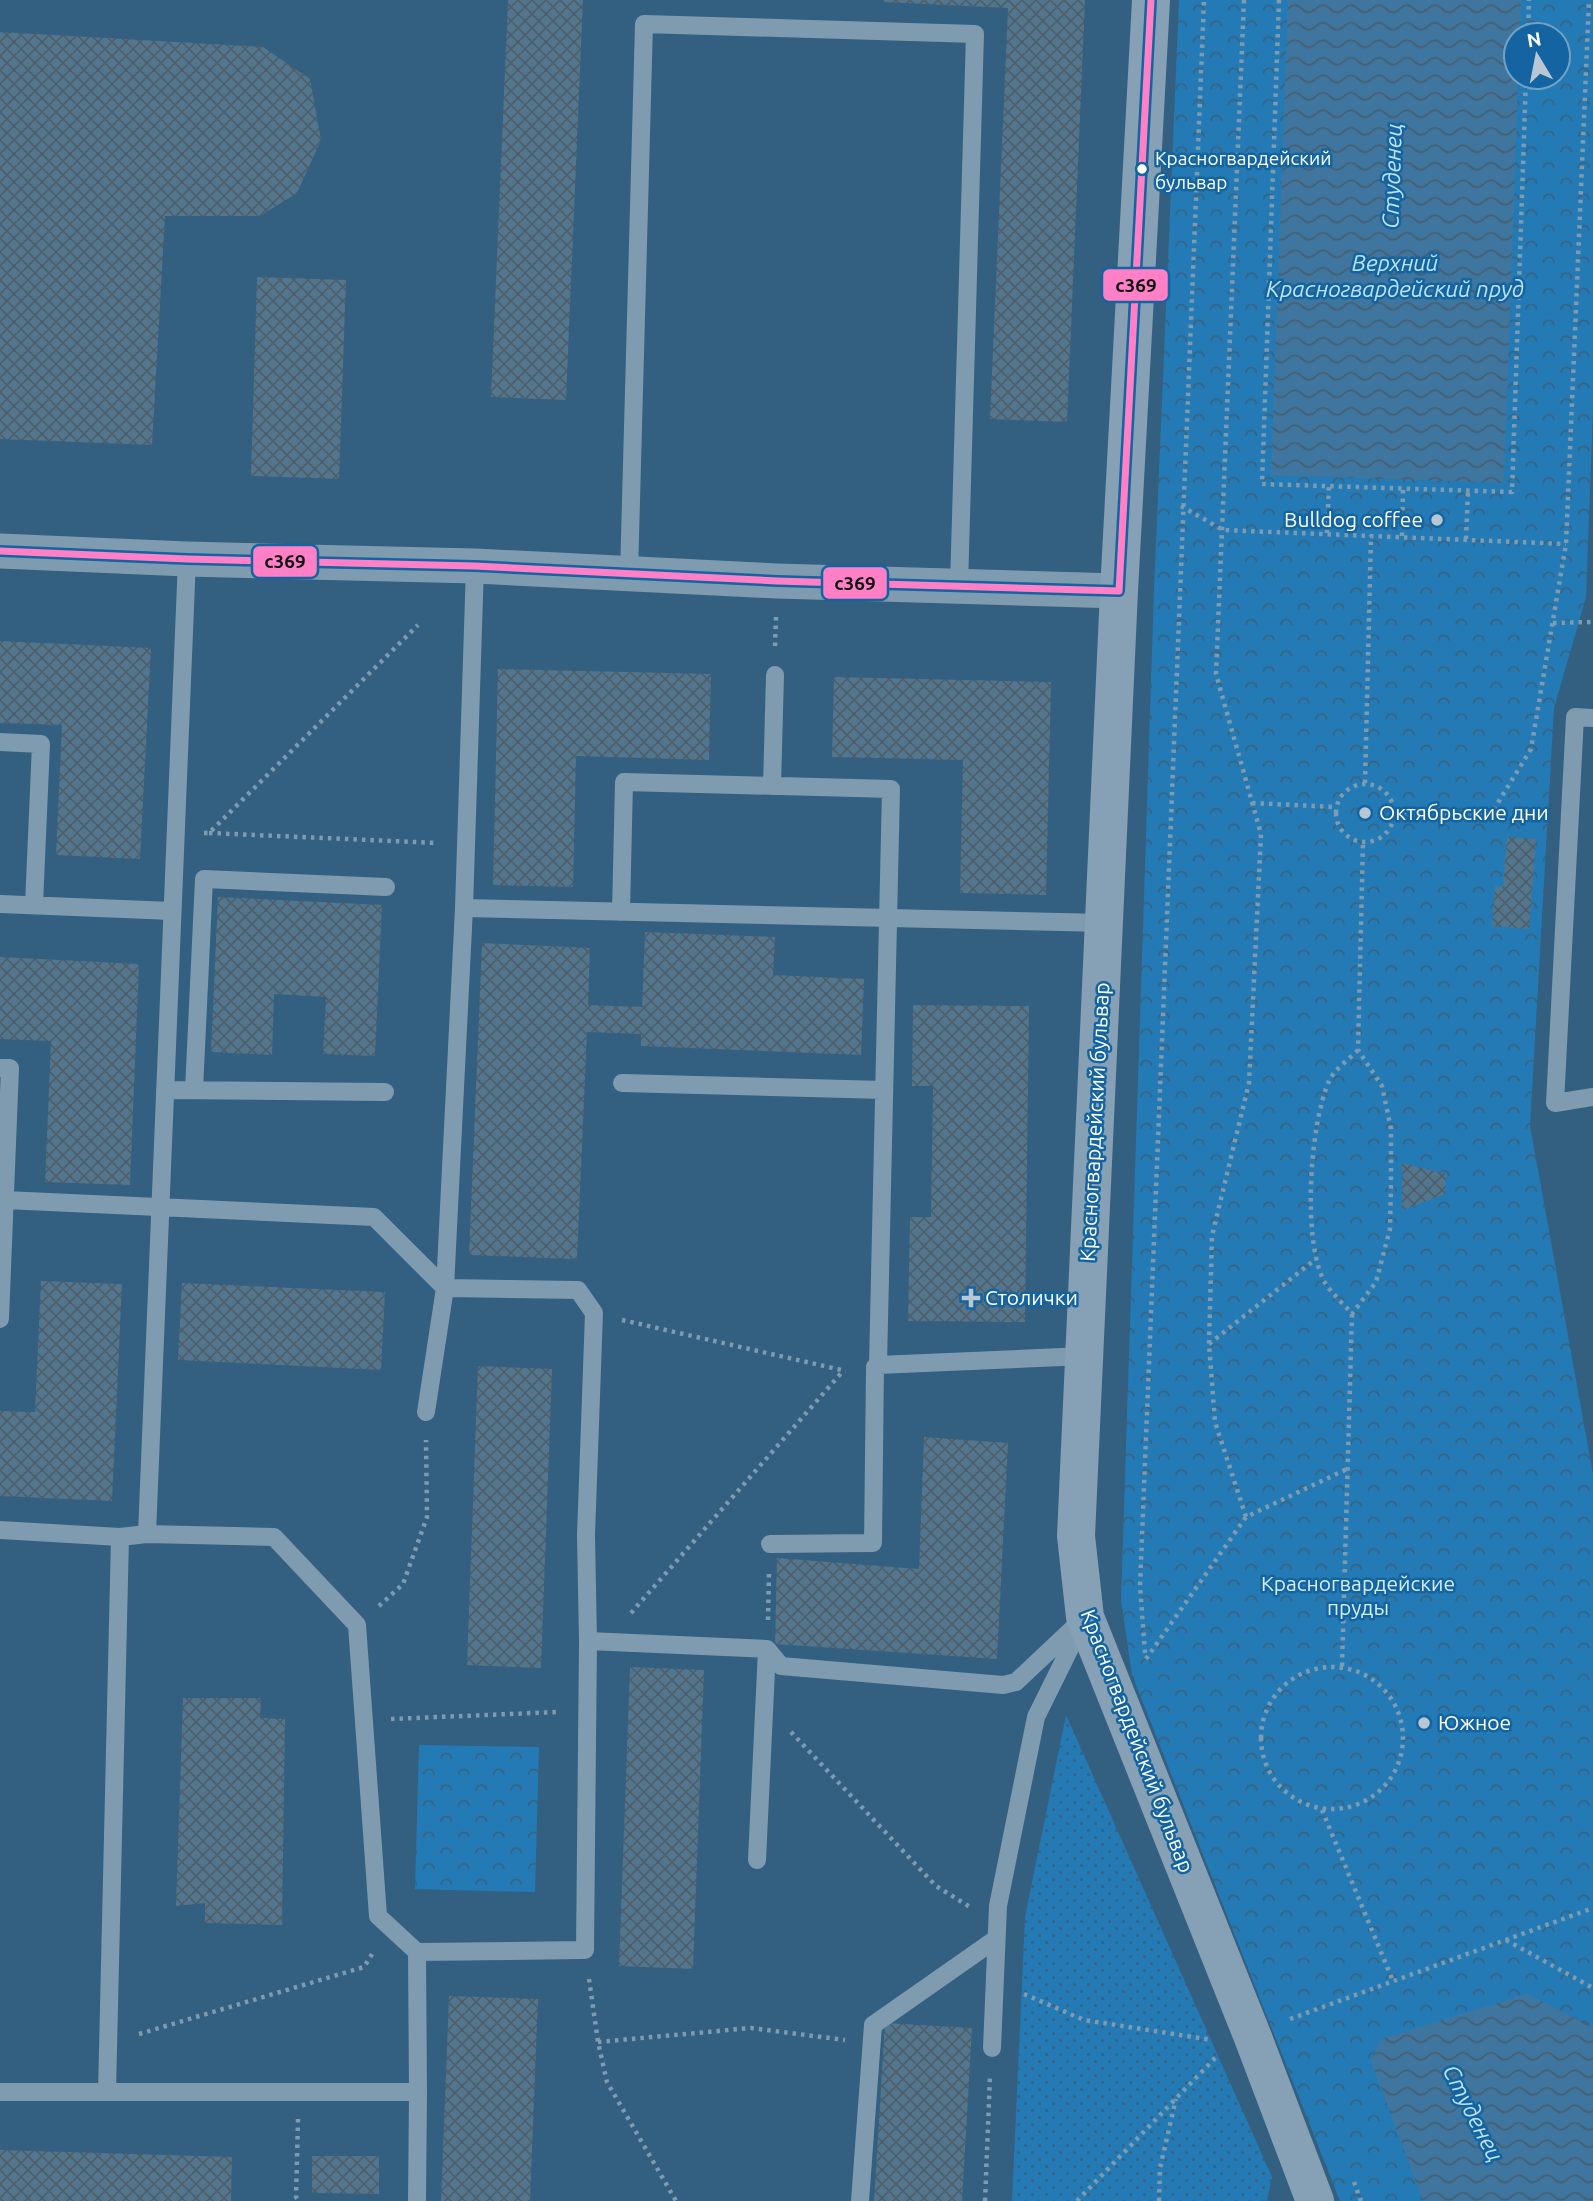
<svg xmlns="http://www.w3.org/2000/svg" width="1593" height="2201" font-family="Ubuntu,sans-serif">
<defs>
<pattern id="grass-dots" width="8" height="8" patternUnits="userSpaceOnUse" patternTransform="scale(1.75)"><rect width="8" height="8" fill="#247ab5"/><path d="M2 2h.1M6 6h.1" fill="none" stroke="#386380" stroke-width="1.8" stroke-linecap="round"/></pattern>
<pattern id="park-crowns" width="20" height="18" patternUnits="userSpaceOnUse" patternTransform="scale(1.75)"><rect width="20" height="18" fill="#247ab5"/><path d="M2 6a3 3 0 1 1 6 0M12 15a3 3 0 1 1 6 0" fill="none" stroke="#386380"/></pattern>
<pattern id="water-waves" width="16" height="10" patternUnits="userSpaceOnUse" patternTransform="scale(1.75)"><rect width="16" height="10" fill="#3f769f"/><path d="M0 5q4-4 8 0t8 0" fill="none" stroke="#465f71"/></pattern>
<pattern id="building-cross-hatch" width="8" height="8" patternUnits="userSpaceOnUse" patternTransform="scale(1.75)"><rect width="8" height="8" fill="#53768f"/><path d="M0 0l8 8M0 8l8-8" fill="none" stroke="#4f5f6a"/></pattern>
</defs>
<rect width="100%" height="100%" fill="#335f80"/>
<!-- grass -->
<path fill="url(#grass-dots)" d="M1066,1715L1272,2177L1267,2201H1012L1025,1917Z"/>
<!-- park -->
<path fill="url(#park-crowns)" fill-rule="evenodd" d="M1179,0H1593V409L1586,597L1554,708L1530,1126L1593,1474V2201H1340L1132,1675L1121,1600L1154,590ZM1516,35H1558V77H1516Z
M419,1745L539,1747L535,1892L415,1889Z"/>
<!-- water -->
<path fill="url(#water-waves)" d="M1288,0H1521L1520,35H1516V77H1518L1504,483L1271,475Z
M1527,1994L1593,2027V2201H1423L1371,2061L1381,2039Z"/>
<!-- building -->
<path fill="url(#building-cross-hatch)" d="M508,0H583L566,400L491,397Z
M883,0H1085L1067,422L990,419L1008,8L883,2Z
M0,32L263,47L310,79L321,140L297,193L260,216H165L152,445L0,439Z
M257,277L346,280L339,479L251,476Z
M0,641L151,648L140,859L56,855L62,725L0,723Z
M498,669L711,674L709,760L576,756L573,887L493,885Z
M834,677L1051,682L1046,895L960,893L963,760L832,757Z
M1507,837L1536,839L1529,929L1492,926L1495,886L1503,887Z
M218,897L382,905L375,1056L323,1054L326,997L274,994L272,1055L211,1052Z
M645,932L775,937L773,975L864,979L861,1055L641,1046V1034L587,1032L577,1259L469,1255L482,943L590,948L588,1005L642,1007Z
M0,957L139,964L130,1185L45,1182L51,1041L0,1039Z
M913,1005L1029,1006L1025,1322L908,1321L910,1217H931L933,1086H912Z
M1402,1163L1446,1174L1445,1194L1402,1210Z
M41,1281L122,1284L112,1501L0,1496V1411L35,1412Z
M182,1283L385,1292L381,1370L178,1360Z
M478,1366L552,1369L541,1668L467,1665Z
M924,1437L1008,1443L997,1659L775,1644L777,1558L919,1569Z
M630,1667L704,1670L693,1969L619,1966Z
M183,1698H261L260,1718L285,1719L282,1925L205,1923V1903L176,1906Z
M449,1996L538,1999L530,2201H441Z
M885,2023L972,2028L962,2201H874Z
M0,2150L232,2157L231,2201H0Z
M312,2156H379V2194L312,2193Z"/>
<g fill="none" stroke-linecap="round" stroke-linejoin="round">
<!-- path -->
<path stroke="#7e9bb0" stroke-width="4.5" stroke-dasharray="3.5 5" stroke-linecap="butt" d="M1244,0L1216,674L1261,834L1249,1083L1212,1236L1209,1344L1215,1422L1246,1517
M1279,0L1262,484L1512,492L1526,77
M1528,35L1529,0
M1181,506L1223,530L1566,544
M1327,533L1329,485
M1402,536L1403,489
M1466,539L1468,491
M1553,623L1593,622
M775,646L776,617
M1365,783L1371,535
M1336 813a29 29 0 1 1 58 0a29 29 0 1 1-58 0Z
M1252,803L1336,807
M1394,812L1491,814L1531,749L1566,544L1589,0
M204,833H209L418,625
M209,833L437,843
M1358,1050C1349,1059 1334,1070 1329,1081C1310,1124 1302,1239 1324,1281C1331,1293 1343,1303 1352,1314L1376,1282L1390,1229L1391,1185V1129L1382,1086L1358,1050L1363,842
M622,1320L846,1371
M1209,1344L1317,1258
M379,1606L403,1584L427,1517L426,1440
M631,1613L843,1371
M768,1620L769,1573
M1145,1653L1140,1586L1204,0
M1146,1659L1246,1517L1347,1469
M1342,1666L1352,1314
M1261 1738a71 71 0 1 1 142 0a71 71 0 1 1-142 0Z
M391,1719L557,1712
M791,1732L936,1886L970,1907
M1322,1810L1393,1981
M1506,1940L1593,1988
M589,1979L598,2042L607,2082L676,2201
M1024,1994L1084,2020L1212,2040
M1290,2019L1593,1908
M139,2034L364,1967L374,1951
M598,2042L751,2028L845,2040
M298,2119L296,2197L299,2201
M1354,2182L1361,2201
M985,2201L990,2076
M1077,2201L1217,2056
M1159,2201L1160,2168L1176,2099"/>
<!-- lane -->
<path stroke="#7e9bb0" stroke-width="18" d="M629,574L644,24L975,34L959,586
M1593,718L1575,717L1555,1103L1593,1097
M0,742L41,744L34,905
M772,786L775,675
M0,904L172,911
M464,908L1105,923
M621,912L624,782L891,789L878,1365L875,1367L873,1543L770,1544
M0,1068H10L0,1319
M622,1083L883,1090
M165,1090L385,1092
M194,1090L204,879L386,887
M5,1200L374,1217L445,1288L578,1290L594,1313L586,1535L588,1641L585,1950L417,1952
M878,1365L1085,1356
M426,1412L445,1288L464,908L475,566
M0,1530L120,1537L147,1534L274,1537L357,1625L378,1916L417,1952L418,2092H0
M147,1534L187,559
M588,1641L767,1649L781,1666L1003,1685L1016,1682L1085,1617
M757,1860L767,1649
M992,2048L998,1906L1036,1717L1080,1628
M107,2092L120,1537
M417,2201L418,2092
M860,2201L873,2025L996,1939"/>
<!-- street -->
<path stroke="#7e9bb0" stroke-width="35" d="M0,551L187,559L475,566L777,581L1119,591"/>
<!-- secondary -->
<path stroke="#86a0b5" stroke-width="38" d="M1151,0L1119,591L1076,1536L1085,1617L1252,2035L1315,2201"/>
<!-- bus-1 casing -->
<g stroke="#1364a0" stroke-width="12">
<path id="bus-1" d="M0,551L187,559L475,566L777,581L1119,591L1151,0"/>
</g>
<!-- bus-1 -->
<use href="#bus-1" stroke="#ff80c6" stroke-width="7"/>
</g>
<!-- markers -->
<circle fill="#fff" stroke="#1364a0" stroke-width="2.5" cx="1142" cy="169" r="6"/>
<g fill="#b8c7d3" stroke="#1364a0" stroke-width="2.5">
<circle cx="1437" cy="520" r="7"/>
<circle cx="1365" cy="813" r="7"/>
<path d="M967.5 1287.5h7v7h7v7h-7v7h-7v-7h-7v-7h7z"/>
<circle cx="1424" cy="1723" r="7"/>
</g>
<g text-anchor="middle" stroke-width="5" stroke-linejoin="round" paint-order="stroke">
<!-- bus labels -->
<g font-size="19" fill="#fff" stroke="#1364a0" text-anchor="start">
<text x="1155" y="165">Красногвардейский<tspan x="1155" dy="24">бульвар</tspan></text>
</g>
<!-- poi labels -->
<g font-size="21" fill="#fff" stroke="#1364a0" text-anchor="start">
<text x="1423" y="527" text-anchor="end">Bulldog coffee</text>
<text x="1379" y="820">Октябрьские дни</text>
<text x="985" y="1305">Столички</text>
<text x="1438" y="1730">Южное</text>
</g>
<!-- street labels -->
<g font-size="21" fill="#fff" stroke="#1364a0">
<text transform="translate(1095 1122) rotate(-87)" y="7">Красногвардейский бульвар</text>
<text transform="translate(1137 1741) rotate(69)" y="7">Красногвардейский бульвар</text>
</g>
<!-- park labels -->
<g font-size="21" fill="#d5edfe" stroke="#1364a0">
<text x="1358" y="1591">Красногвардейские<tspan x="1358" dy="24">пруды</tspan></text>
</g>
<!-- water labels -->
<g font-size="23" font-style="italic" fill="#bce2fa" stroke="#1364a0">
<text transform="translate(1392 176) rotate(-88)" y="8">Студенец</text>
<text x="1395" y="271">Верхний<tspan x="1395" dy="26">Красногвардейский пруд</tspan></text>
<text transform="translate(1473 2113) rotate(63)" y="8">Студенец</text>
</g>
</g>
<g stroke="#1364a0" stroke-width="2.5">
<rect x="1102" y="268" width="67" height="34" rx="7" fill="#ff80c6"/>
<rect x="252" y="545" width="66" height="33" rx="7" fill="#ff80c6"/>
<rect x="822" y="566" width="66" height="34" rx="7" fill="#ff80c6"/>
</g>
<g font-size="19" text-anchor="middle" font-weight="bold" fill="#111">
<text x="1136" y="292">с369</text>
<text x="285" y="568">с369</text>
<text x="855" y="590">с369</text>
</g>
<!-- north arrow -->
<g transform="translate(1537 56) rotate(350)"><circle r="33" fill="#1364a0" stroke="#71a2c6" stroke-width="2"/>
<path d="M0-5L12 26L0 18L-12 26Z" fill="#b8c7d3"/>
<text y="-10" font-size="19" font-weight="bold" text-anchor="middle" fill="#ffffff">N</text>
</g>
</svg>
